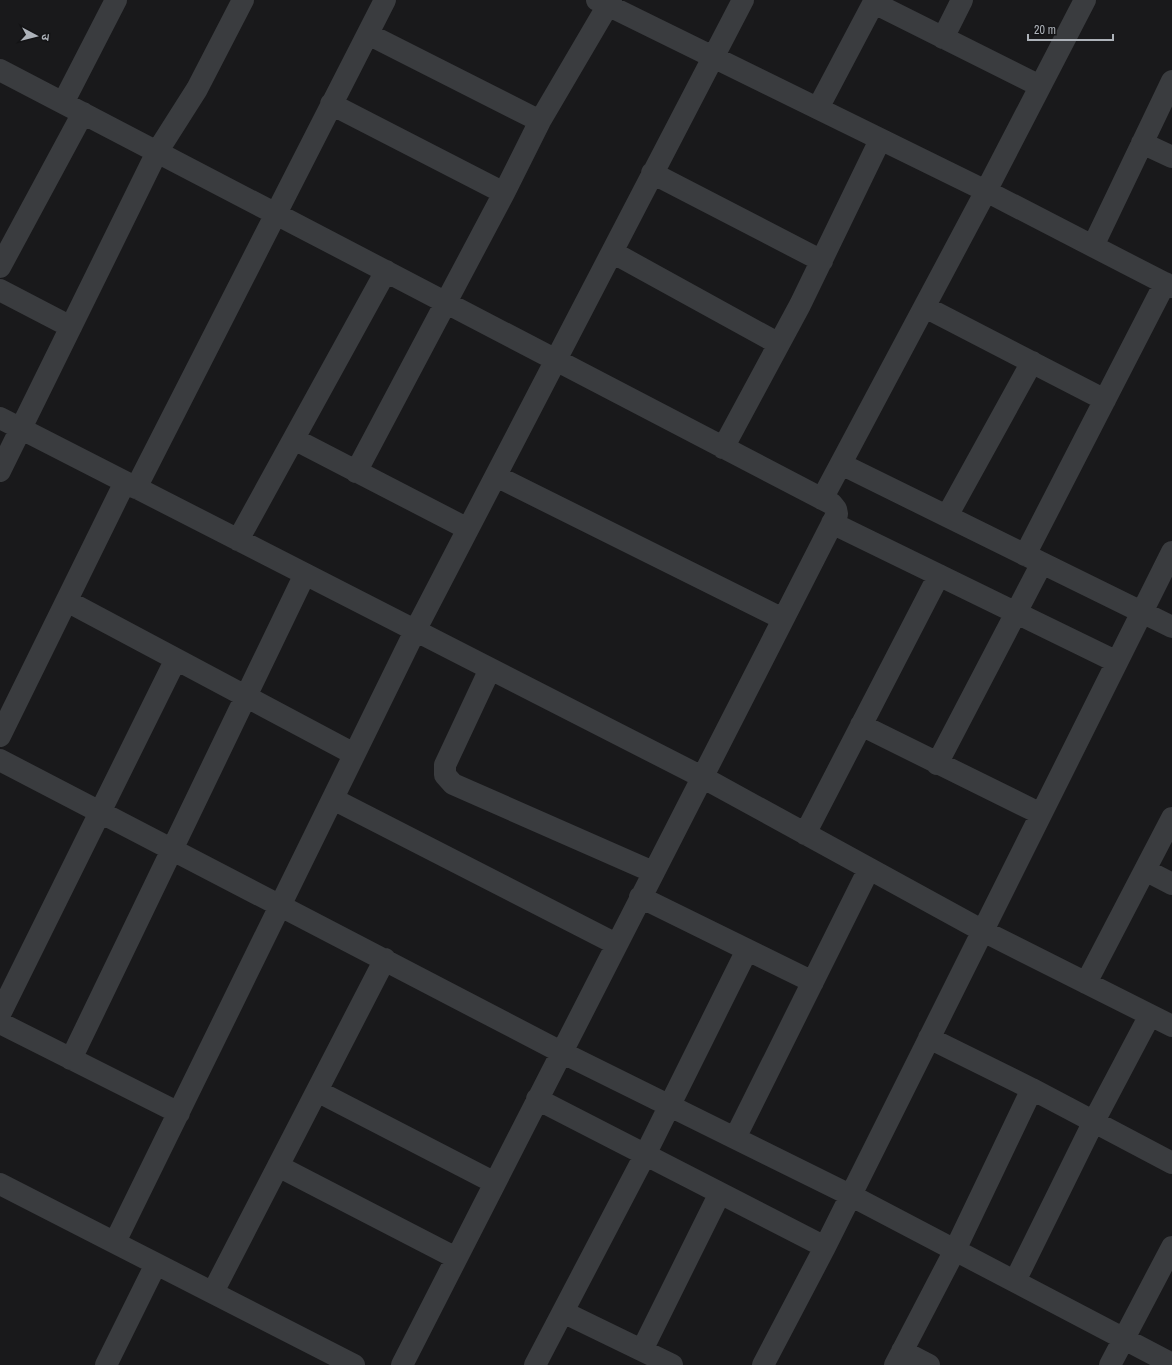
<svg xmlns="http://www.w3.org/2000/svg" width="1172" height="1365" font-family="'Archivo Narrow','Noto Sans Devanagari',sans-serif">
<rect width="100%" height="100%" fill="#19191b"/>
<g fill="none" stroke-linecap="round" stroke-linejoin="round">
<!-- minor -->
<path stroke="#3a3c3f" stroke-width="22" d="M597,0L986,191L1172,287
M874,3L1040,86
M368,34L540,121
M943,38L962,0
M0,70L832,504L836,509L837,514L402,1365
M63,103L116,0
M331,104L504,193
M818,108L875,0
M1142,143L1172,157
M652,173L822,261
M1093,246L1172,81
M612,252L779,344
M0,267L83,113
M0,290L71,327
M925,307L1105,400
M0,418L702,777L983,931L1172,1026
M294,439L468,529
M723,448L800,305L880,140
M841,464L1172,627
M0,471L157,152L197,89L243,0
M356,472L504,193L540,121L611,0
M496,476L783,619
M136,488L385,0
M822,499L986,191L1085,0
M947,516L1032,362
M832,523L1117,662
M238,540L386,271
M1025,555L1165,283
M67,601L354,754
M490,669L445,765V775L453,784L653,872
M861,725L1041,814
M0,736L125,482
M0,760L561,1052L850,1195L1172,1364
M937,764L1042,563
M333,799L616,944
M805,834L939,575
M1145,870L1172,884
M640,897L813,982
M1086,983L1172,818
M0,1014L176,659
M0,1023L179,1113
M929,1038L1032,1089L1172,1163
M71,1059L305,574
M317,1091L495,1183
M537,1099L825,1247
M735,1138L869,869
M278,1166L456,1258
M0,1184L354,1365
M115,1242L415,631L743,0
M1015,1281L1094,1121L1150,1015
M213,1292L385,959
M563,1312L672,1365
M642,1350L720,1193
M902,1351L929,1365
M106,1365L156,1264
M535,1365L645,1155L747,950
M763,1365L825,1247L1172,552
M895,1365L955,1250L1032,1089
M1110,1365L1172,1247"/>
</g>
<!-- north arrow -->
<g transform="translate(36 36) rotate(97)" stroke="#141416" stroke-width="3" paint-order="stroke">
<path d="M0-3L7 15L0 10L-7 15Z" fill="#adb2b9"/>
<text y="-6" font-size="11" font-weight="bold" text-anchor="middle" fill="#adb2b9">उ</text>
</g>
<!-- scale -->
<path d="M1028 34v6h85v-6" fill="none" stroke="#adb2b9" stroke-width="2"/>
<text x="1034" y="34" font-size="12" fill="#adb2b9" stroke="#141416" stroke-width="3" paint-order="stroke">20 m</text>
</svg>
